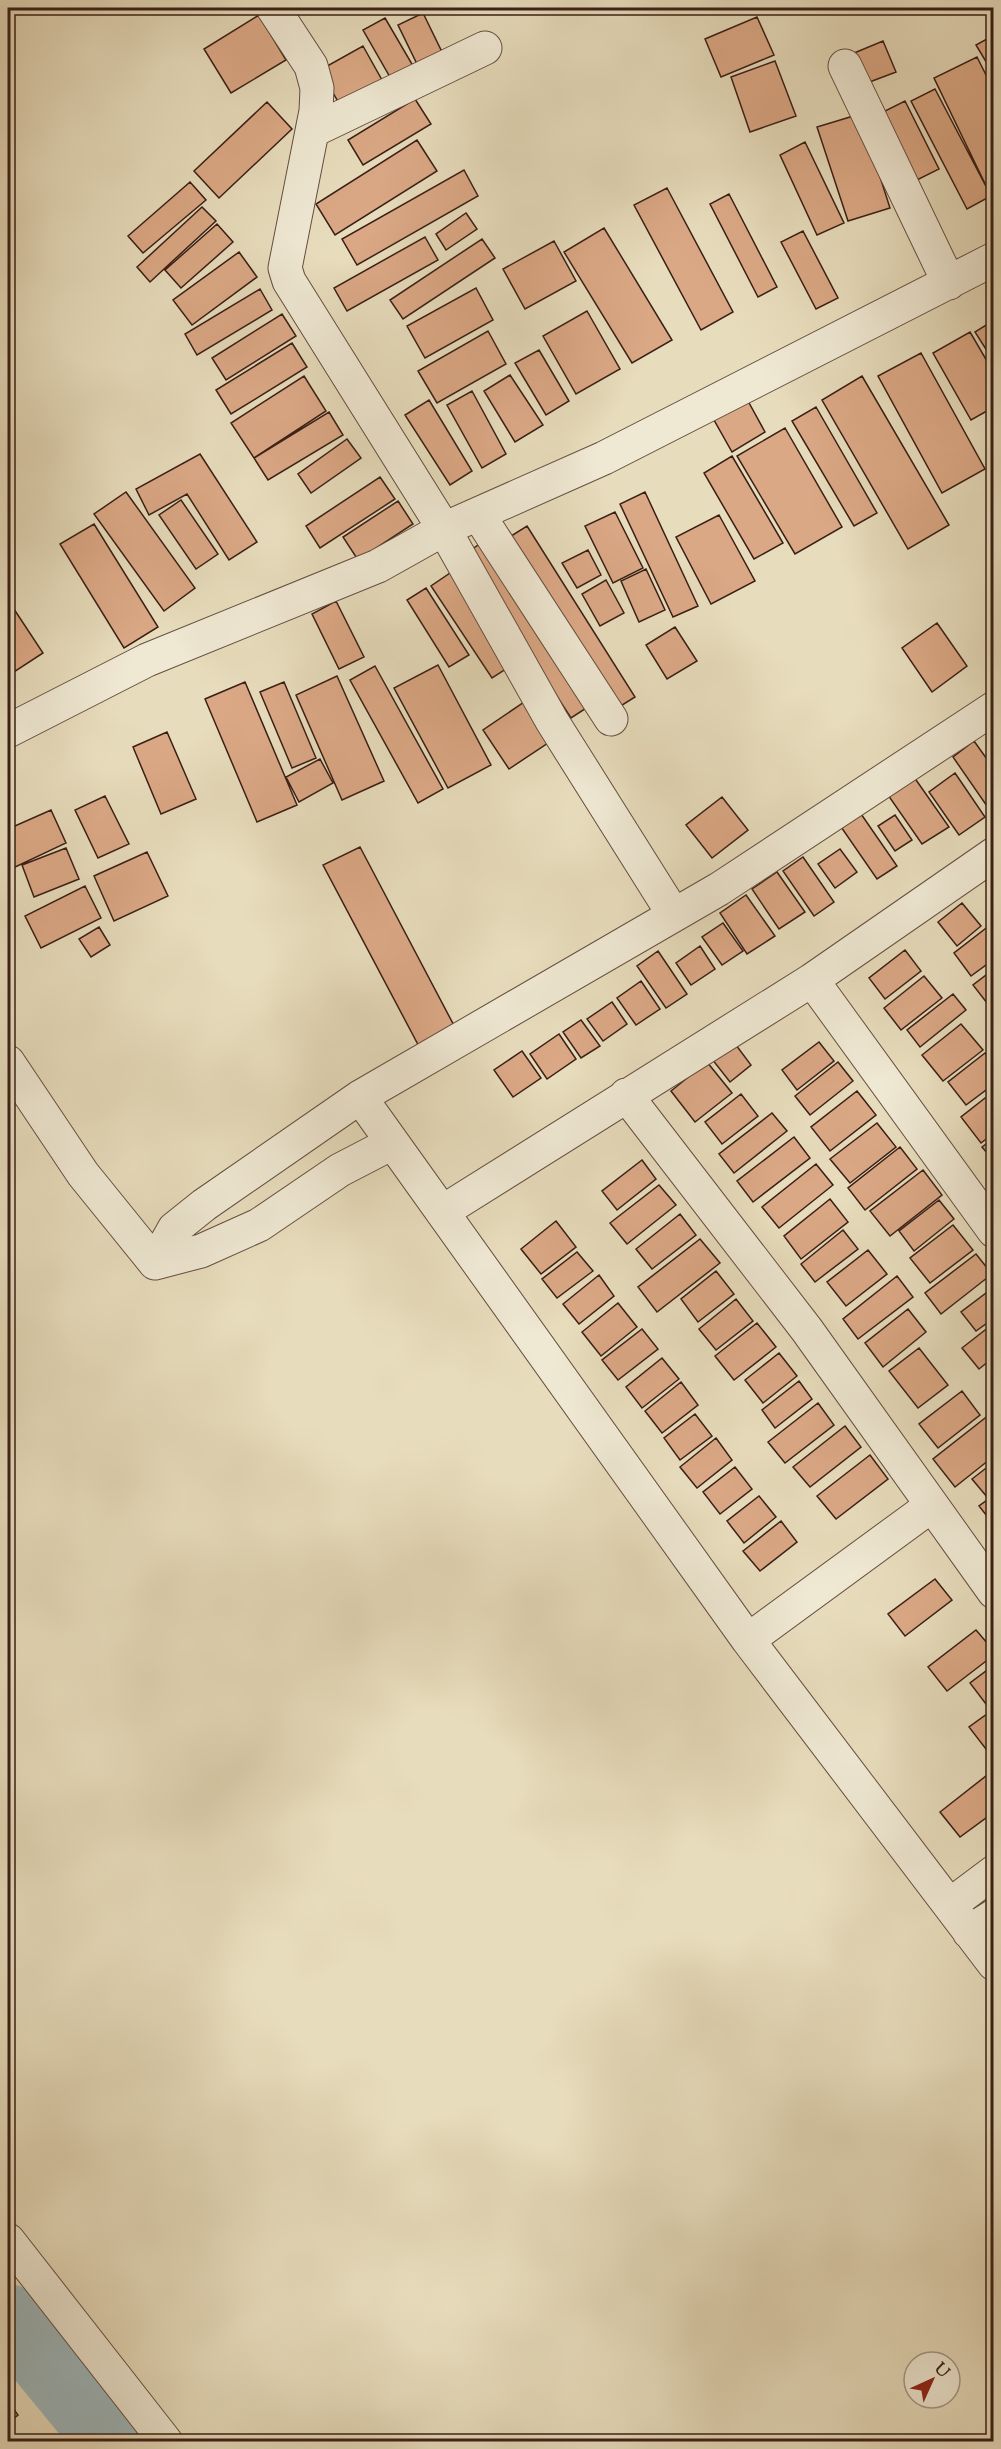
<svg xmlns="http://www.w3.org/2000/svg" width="1001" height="2449" font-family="'Sorts Mill Goudy',serif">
<rect width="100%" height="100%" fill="#e7dcbc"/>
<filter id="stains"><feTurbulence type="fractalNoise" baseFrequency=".00333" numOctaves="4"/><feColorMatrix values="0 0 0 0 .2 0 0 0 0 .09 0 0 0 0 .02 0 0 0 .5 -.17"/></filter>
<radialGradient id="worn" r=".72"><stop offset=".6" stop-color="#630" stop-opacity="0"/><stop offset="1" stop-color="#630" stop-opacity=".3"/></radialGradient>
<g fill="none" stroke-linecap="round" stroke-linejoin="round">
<!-- river -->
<path stroke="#9db8bd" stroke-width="68" d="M8,2318L110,2442"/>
</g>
<!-- building -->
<path fill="#dba885" stroke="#391f16" stroke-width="1.5" d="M423,13L442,52L417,64L398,25Z
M259,15L286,60L231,93L204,49Z
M757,17L774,55L721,77L705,39Z
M385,18L416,71L394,84L363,30Z
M994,35V75L976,45Z
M883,41L896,72L859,86L847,56Z
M363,46L387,89L344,112L320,70Z
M977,57L994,91V195L991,196L934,78Z
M775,61L796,116L750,132L731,77Z
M935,89L991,196L967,209L911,101Z
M415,99L431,124L363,165L348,140Z
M905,101L939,169L907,185L873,117Z
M267,102L292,129L219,198L194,171Z
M860,114L890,208L848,221L817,127Z
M417,140L437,171L335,235L316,204Z
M805,142L844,223L817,235L780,155Z
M464,170L478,196L357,265L342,239Z
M190,182L206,200L143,253L128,236Z
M667,188L733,312L701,330L634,205Z
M729,194L777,287L758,297L710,204Z
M202,207L216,221L150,282L137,267Z
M466,213L477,229L446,250L436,234Z
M217,224L233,242L181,288L165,270Z
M604,228L672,340L632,363L564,252Z
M803,231L838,298L816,309L781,242Z
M425,237L438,260L347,311L334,288Z
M482,239L495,258L403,319L390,300Z
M554,241L576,281L525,309L503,269Z
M239,252L257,277L192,325L173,300Z
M476,288L493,320L425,358L407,326Z
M260,289L272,310L197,355L185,334Z
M587,311L620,369L576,394L543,336Z
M282,314L296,336L226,380L212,358Z
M994,320V362L975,332Z
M488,331L506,364L437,403L418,371Z
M970,332L994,373V407L971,420L933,353Z
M292,343L307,367L231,414L216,390Z
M539,350L569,401L546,415L515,363Z
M921,353L985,469L942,493L878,376Z
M510,375L543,425L515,442L484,391Z
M304,376L326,411L254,458L231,423Z
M862,376L949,525L908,549L822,400Z
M472,391L506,454L482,468L447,405Z
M429,400L472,471L450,485L405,415Z
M748,401L765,432L732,452L714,420Z
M816,407L877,513L854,526L792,421Z
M329,412L343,435L268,480L254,458Z
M785,428L842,527L795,554L737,456Z
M347,439L361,458L311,493L298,474Z
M200,454L257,542L229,560L187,494L149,515L136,489Z
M732,456L783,543L754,559L704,473Z
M380,477L395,499L320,548L306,526Z
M126,492L195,588L164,611L94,514Z
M645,492L698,606L673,617L620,504Z
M181,500L218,554L196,569L159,515Z
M398,501L413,524L358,560L343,537Z
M615,512L643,568L613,583L585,526Z
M719,515L755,581L711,604L676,537Z
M94,524L158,627L124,648L60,544Z
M527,526L635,697L616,709L508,538Z
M484,541L591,705L571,718L465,554Z
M588,550L601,575L577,588L562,563Z
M456,569L517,662L492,678L431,586Z
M646,569L665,610L639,622L621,581Z
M606,580L624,613L600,626L582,594Z
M426,588L469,655L449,667L407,600Z
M8,600L43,653L14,672L8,661Z
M336,601L364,657L339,669L312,614Z
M937,623L967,666L932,692L902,648Z
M675,627L697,661L667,679L646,645Z
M438,665L491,765L448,788L394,688Z
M375,666L443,789L418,803L350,680Z
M337,676L384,781L342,800L296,695Z
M245,682L297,805L257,822L205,699Z
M284,682L316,758L292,768L260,692Z
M530,698L557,737L509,769L483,730Z
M167,732L196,799L161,814L133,747Z
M974,741L994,769V806L989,809L953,757Z
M320,759L333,783L299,802L286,777Z
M955,773L985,817L959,835L929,792Z
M914,777L949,827L922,844L888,795Z
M105,796L129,844L98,858L75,810Z
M722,797L748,830L712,858L686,825Z
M51,810L66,843L11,869L8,862V829Z
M859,811L897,866L877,879L839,824Z
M895,815L912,840L895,851L878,826Z
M360,847L459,1035L423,1054L323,865Z
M66,848L79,879L34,897L22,865Z
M840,849L857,872L835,888L818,864Z
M147,852L168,896L114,921L94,876Z
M803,857L834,902L814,916L783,871Z
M777,872L805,912L779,929L752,889Z
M85,886L101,918L41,948L25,916Z
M746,895L775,936L747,954L720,913Z
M962,903L981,926L957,946L938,922Z
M994,922V959L971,976L954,953Z
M723,923L743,951L722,965L702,937Z
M99,927L110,945L91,957L79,939Z
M700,946L715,969L691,985L676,963Z
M905,950L921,971L885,999L869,978Z
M658,951L687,994L666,1008L637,966Z
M994,969V998L987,1003L973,985Z
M924,976L942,998L901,1030L884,1008Z
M641,981L660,1009L636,1025L617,998Z
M953,994L966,1010L920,1047L907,1030Z
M612,1002L627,1024L603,1041L587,1019Z
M581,1020L600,1046L581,1058L563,1032Z
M961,1024L983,1050L943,1081L922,1055Z
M559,1034L576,1059L547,1079L530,1054Z
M730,1037L751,1065L730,1082L708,1054Z
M819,1042L834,1061L797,1090L782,1070Z
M522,1051L541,1078L513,1097L494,1070Z
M985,1053L994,1064V1084L966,1105L948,1082Z
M707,1062L732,1093L695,1122L671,1091Z
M838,1062L853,1081L810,1115L795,1096Z
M857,1091L876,1115L830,1151L811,1127Z
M994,1091V1133L981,1143L961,1117Z
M741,1094L758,1116L722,1144L705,1122Z
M772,1113L787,1131L734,1173L719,1154Z
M877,1123L896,1147L850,1183L830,1159Z
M794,1137L810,1158L753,1202L737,1181Z
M994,1138V1161L982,1147Z
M900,1147L917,1169L865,1210L848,1188Z
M642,1160L656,1179L617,1210L602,1191Z
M816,1164L833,1185L779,1228L762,1207Z
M923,1170L942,1195L890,1236L870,1211Z
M659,1185L676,1205L627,1244L610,1223Z
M830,1199L848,1222L801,1259L784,1236Z
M939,1200L954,1219L914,1251L899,1231Z
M680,1214L696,1235L652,1269L636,1249Z
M556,1221L576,1247L541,1274L521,1249Z
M953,1225L973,1250L930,1283L910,1258Z
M843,1230L858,1249L815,1282L801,1264Z
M700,1239L720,1263L657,1312L638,1287Z
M868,1250L887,1274L846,1306L827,1282Z
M577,1252L593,1271L557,1298L542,1279Z
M976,1254L992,1274L941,1314L925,1293Z
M716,1271L734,1294L698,1322L681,1299Z
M599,1275L614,1296L579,1324L563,1304Z
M897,1276L913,1297L858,1339L843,1319Z
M994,1287V1318L976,1331L961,1312Z
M736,1299L753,1321L716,1350L699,1329Z
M618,1303L637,1327L601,1356L582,1332Z
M908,1309L926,1332L883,1367L865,1343Z
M757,1323L776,1347L734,1380L715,1356Z
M994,1323V1357L979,1369L962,1348Z
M642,1329L658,1349L618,1380L602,1360Z
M919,1348L948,1385L918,1408L889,1371Z
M779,1353L797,1376L763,1403L745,1380Z
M662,1358L679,1379L642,1408L626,1387Z
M799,1381L812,1399L775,1428L762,1410Z
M681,1382L698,1405L662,1433L645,1411Z
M962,1391L980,1415L938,1448L919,1424Z
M818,1403L834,1425L785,1463L768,1442Z
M994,1411V1456L955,1487L933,1459Z
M695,1414L712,1436L680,1460L664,1438Z
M845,1426L861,1447L810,1487L793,1467Z
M716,1438L732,1460L697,1488L680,1467Z
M870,1455L888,1479L836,1519L817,1496Z
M994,1462V1491L987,1497L972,1479Z
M735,1467L752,1489L720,1514L703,1492Z
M994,1495V1525L979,1506Z
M759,1496L776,1517L744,1543L727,1521Z
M781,1521L797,1542L760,1571L743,1551Z
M935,1579L952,1600L905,1636L888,1614Z
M976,1630L994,1651V1655L947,1691L928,1667Z
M994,1665V1699L986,1704L970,1683Z
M994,1709V1749L989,1753L969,1727Z
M991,1772L994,1775V1812L960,1837L940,1812Z
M8,2401L18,2415L8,2423Z"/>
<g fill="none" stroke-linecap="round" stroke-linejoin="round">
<!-- minor casing -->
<g stroke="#644e40" stroke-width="35">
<path id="minor" d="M273,8L311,66L317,88L316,111L285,268L289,281L444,529L552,721L674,915
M845,66L949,283
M312,131L485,48
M478,514L611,719
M8,731L147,660L378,566L444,529L604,458L994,259
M812,980L994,1231
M8,1062L83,1174L155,1263L174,1229L204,1205L360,1097L719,889L994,708
M626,1095L807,1330L994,1592
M360,1097L748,1640L994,1964
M442,1212L812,980L994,854
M155,1263L201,1251L259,1225L340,1170L392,1143
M748,1640L931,1506
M950,1905L994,1872
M969,1932L994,1916
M8,2240L166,2442"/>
</g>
<!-- minor -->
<use href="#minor" stroke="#efe8d3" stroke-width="33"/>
</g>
<!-- margin -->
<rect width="1001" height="2449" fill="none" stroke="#e7dcbc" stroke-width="30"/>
<rect x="9" y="9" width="983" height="2431" fill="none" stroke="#391f16" stroke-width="3"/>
<rect x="15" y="15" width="971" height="2419" fill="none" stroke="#391f16" stroke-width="1.5"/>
<!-- north arrow -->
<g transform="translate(932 2380) rotate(45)"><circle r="28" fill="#efe8d3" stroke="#a69887" stroke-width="1.5"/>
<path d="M0-4.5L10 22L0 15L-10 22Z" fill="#8f2418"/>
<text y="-9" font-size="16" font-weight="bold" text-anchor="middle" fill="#391f16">U</text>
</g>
<rect width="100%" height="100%" filter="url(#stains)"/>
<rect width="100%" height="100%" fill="url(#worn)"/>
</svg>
